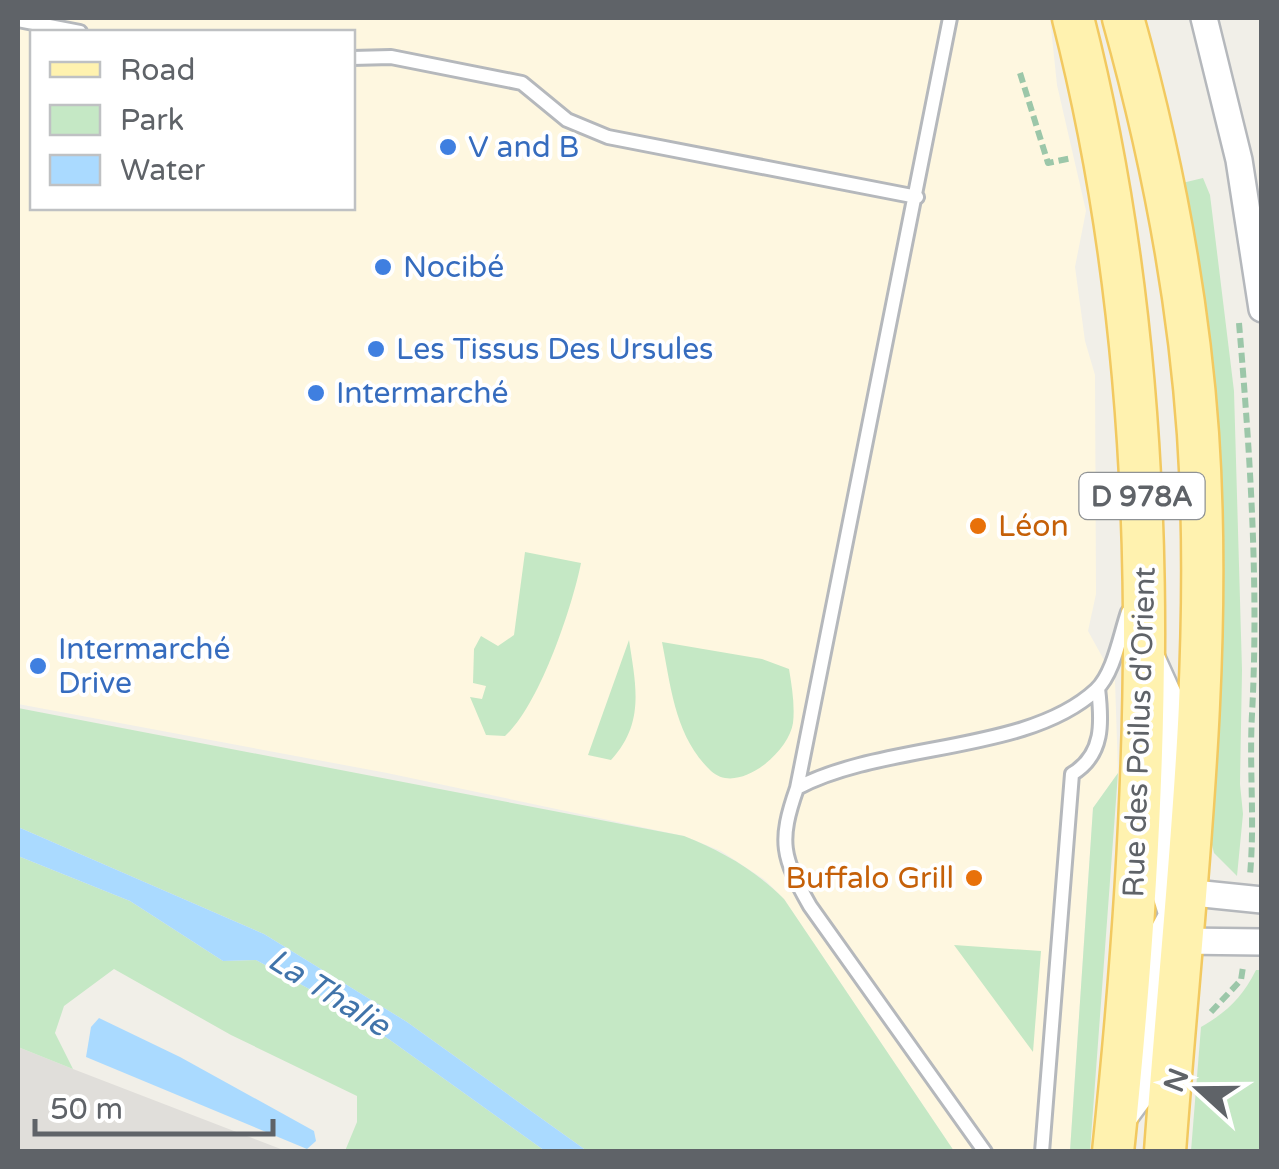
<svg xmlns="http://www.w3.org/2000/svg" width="1279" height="1169" font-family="'Varela Round',sans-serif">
<rect width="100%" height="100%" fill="#f1efe8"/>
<!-- commercial -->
<path fill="#fef7e0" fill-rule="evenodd" d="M18,18H1050L1057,85L1086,211L1075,267L1085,341L1095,375L1096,594L1088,631L1115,680L1118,773L1093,808L1070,1151H954L784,899L765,880L721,851L684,836L387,773L18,704ZM32,32H352V208H32Z"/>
<!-- industrial -->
<path fill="#e0deda" d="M18,1047L73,1069L286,1151H18Z"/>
<!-- green -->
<path fill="#c5e8c5" d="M1203,178L1210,195L1234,391L1242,670L1240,784L1243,814L1237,876L1214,853L1209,833L1178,184Z
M525,552L581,563C572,608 539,706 505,736L486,735L470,697L482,699L486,686L473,683L474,649L481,636L498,646L514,635Z
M629,640C636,686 645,723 611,760L588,755Z
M662,642L762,659L789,669C792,687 795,706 793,723C789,752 738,796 711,771C675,737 671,687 662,642Z
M18,708L684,836C722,851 755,870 784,899L954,1151H587L407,1022L264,934L18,827Z
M1118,773L1090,1151H1070L1093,808Z
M18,856L130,901L223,961L256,960L313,991L390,1040L545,1151H345L357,1122V1096L231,1035L114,969L64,1006L55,1033L73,1069L18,1047Z
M954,945L1041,951L1033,1052Z
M1256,970H1262L1261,1151H1191L1201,1027C1227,1012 1242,998 1256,970Z"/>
<!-- water -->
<path fill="#aadaff" d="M18,827L264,934L407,1022L587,1151H545L390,1040L313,991L256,960L223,961L130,901L18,856Z
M99,1018L180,1057L314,1131L316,1141L307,1149L86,1057L91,1027Z"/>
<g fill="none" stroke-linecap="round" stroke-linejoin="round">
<!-- lane casing -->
<g stroke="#b5b8bc" stroke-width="18">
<path id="lane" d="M950,18L797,788C778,842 782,857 810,906L985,1152
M18,20L80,32
M352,58L391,57L522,83L567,120L608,137L917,197
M797,788C883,742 1027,754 1096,690C1114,673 1120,635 1128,612
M1042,1152L1072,774C1104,755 1102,722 1098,688"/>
</g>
<!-- street casing -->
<g stroke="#b5b8bc" stroke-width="30">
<path id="street" d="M1204,18L1239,160L1262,309
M1150,654L1169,696L1161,879L1180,941L1262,942
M1120,1123L1146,1088L1158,941L1184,892L1262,900"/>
</g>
<!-- primary casing -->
<g stroke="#f2c960" stroke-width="45">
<path id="primary" d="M1073,18C1168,389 1153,773 1113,1152
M1123,18C1161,154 1188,292 1198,434C1214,672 1182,914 1165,1152"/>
</g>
<!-- path -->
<path stroke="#9cc7a9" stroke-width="6" stroke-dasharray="10 5" stroke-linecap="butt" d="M1020,73L1048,163L1072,158
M1239,323C1250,453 1259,585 1252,714C1249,768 1255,820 1250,875
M1211,1012L1241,980L1243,967"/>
<!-- lane -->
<use href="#lane" stroke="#fff" stroke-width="12"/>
<!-- street -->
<use href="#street" stroke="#fff" stroke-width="25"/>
<!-- primary -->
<use href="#primary" stroke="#fff2af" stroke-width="40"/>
</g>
<!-- markers -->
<g fill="#3f7fe0" stroke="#fff" stroke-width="4">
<circle cx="448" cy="147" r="10"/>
<circle cx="383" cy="267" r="10"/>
<circle cx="376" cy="349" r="10"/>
<circle cx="316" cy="393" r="10"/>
<circle cx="38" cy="666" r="10"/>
</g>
<g fill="#e8710a" stroke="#fff" stroke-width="4">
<circle cx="978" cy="526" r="10"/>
<circle cx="974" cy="878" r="10"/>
</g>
<g text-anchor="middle" stroke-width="8" stroke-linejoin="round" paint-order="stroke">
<!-- shield labels -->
<rect fill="#fff" stroke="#8f9295" stroke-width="2.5" x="1079.5" y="473" width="125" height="46" rx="8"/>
<g font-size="28" font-weight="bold" fill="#5f6368">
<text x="1142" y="506">D 978A</text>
</g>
<!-- shop labels -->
<g font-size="30" fill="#366cbe" stroke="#fff" text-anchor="start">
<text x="468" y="157">V and B</text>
<text x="403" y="277">Nocibé</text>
<text x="396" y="359">Les Tissus Des Ursules</text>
<text x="336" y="403">Intermarché</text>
<text x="58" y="659">Intermarché<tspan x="58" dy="34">Drive</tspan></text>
</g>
<!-- food labels -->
<g font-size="30" fill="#c56008" stroke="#fff" text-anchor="start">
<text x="998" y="536">Léon</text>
<text x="954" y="888" text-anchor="end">Buffalo Grill</text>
</g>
<!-- street labels -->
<g font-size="30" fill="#5f6368" stroke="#fff">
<text transform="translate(1139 732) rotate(-88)" y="10">Rue des Poilus d'Orient</text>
</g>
<!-- water labels -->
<g font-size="32" font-style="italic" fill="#4174aa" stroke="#fff">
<text transform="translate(329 992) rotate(32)" y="11">La Thalie</text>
</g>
</g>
<!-- border -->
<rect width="1279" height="1169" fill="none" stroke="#5f6368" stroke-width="40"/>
<!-- legend -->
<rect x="30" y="30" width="325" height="180" fill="#ffffff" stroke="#bfc1c3" stroke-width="2.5"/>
<rect x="50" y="62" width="50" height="15" fill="#fff2af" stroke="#bfc1c3" stroke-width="2.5"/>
<text x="120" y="80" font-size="30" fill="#5f6368">Road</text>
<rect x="50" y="105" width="50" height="30" fill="#c5e8c5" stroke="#bfc1c3" stroke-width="2.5"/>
<text x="120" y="130" font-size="30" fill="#5f6368">Park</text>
<rect x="50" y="155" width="50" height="30" fill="#aadaff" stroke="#bfc1c3" stroke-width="2.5"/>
<text x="120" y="180" font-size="30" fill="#5f6368">Water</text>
<!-- north arrow -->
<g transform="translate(1199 1089) rotate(291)" stroke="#ffffff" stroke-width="8" paint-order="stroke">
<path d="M0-8L18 38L0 25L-18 38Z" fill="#5f6368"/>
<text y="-15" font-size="28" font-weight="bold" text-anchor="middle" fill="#5f6368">N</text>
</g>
<!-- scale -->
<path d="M35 1119v15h238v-15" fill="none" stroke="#5f6368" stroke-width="5"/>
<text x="50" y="1119" font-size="30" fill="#5f6368" stroke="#ffffff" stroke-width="8" paint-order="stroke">50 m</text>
</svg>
